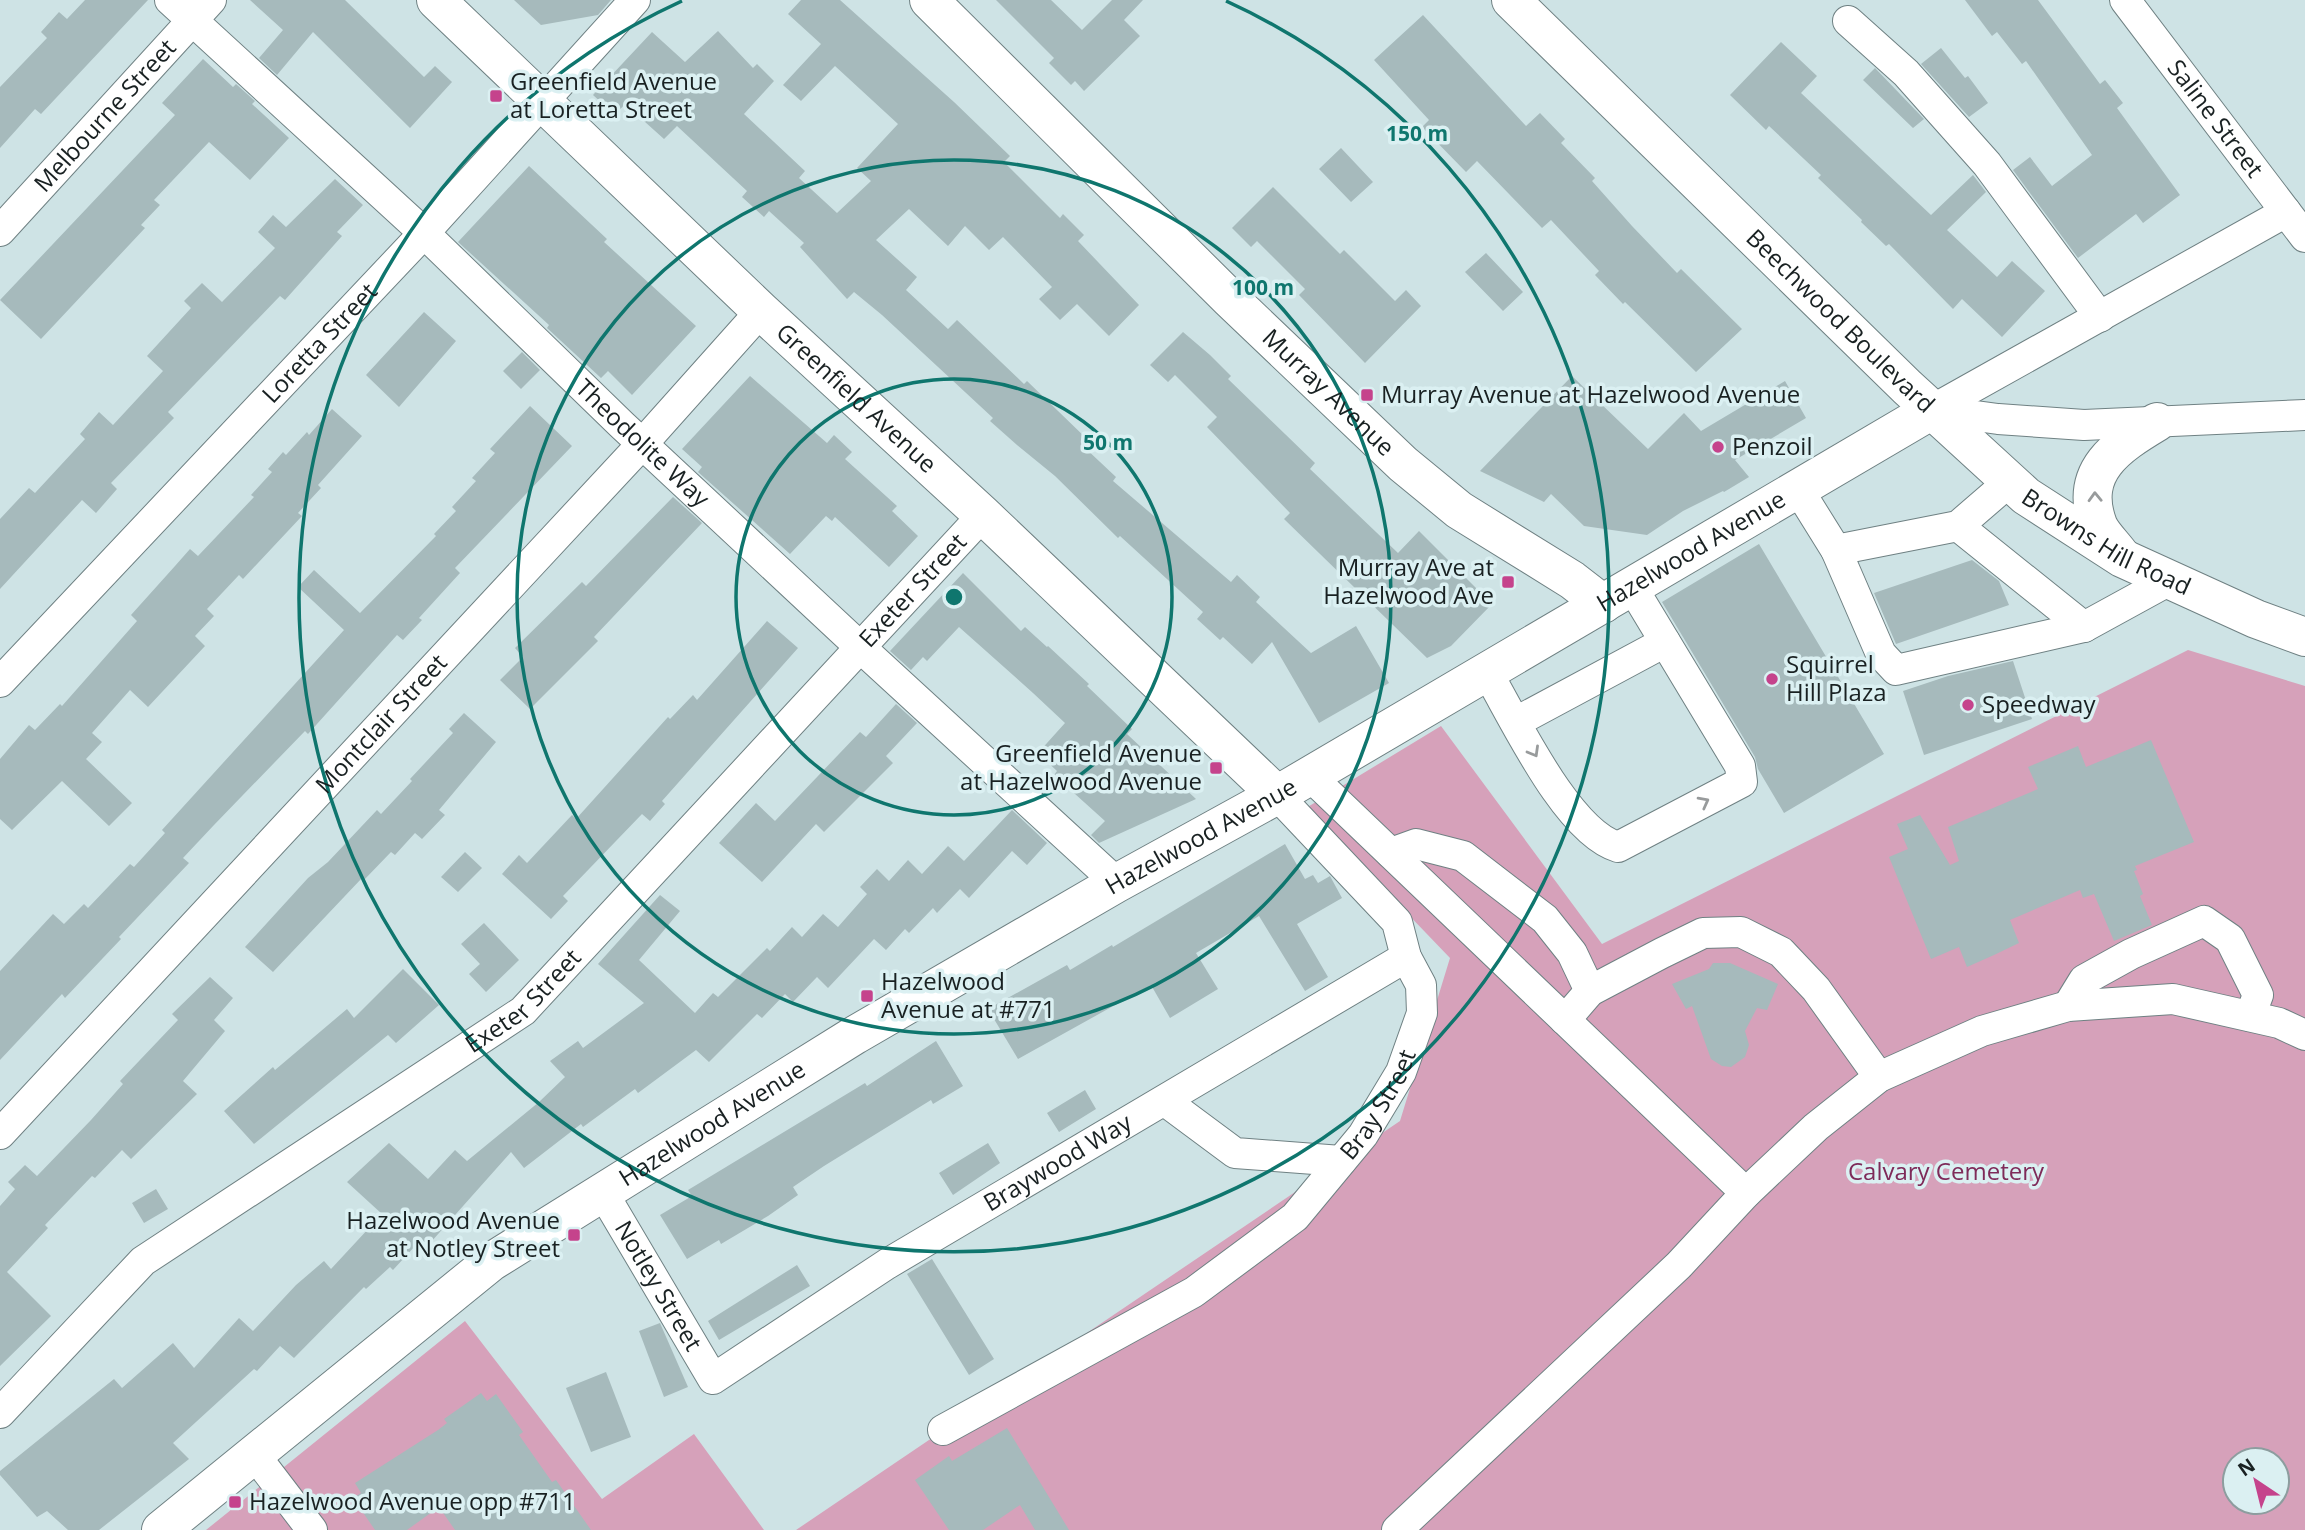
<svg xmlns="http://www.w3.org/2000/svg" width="2305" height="1530" font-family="'Open Sans',sans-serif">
<rect width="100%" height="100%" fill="#cee3e5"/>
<!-- green -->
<path fill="#d6a1ba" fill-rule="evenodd" d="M2188,650L2305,686V1530H796L1400,1121L1450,958L1306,808L1441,726L1602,944ZM2235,1460H2277V1502H2235Z
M465,1321L602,1499L694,1434L764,1530H206Z"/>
<!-- building -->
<path fill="#a6babc" d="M85,0H148L41,114L35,109L0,148V87L47,38L41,32L59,12L67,19Z
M250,0H345L424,77L435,66L452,82L410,128L313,32L277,75L259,58L283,30Z
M514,0H611L598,15L541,25Z
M801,0H840L954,102L1010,156L1004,162L1060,218L1063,214L1084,235L1078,241L1139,305L1109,336L1077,304L1060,320L1039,299L1052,287L1003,237L989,250L965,226L948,246L909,209L876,240L917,277L906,290L948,329L957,320L1024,384L1027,381L1088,440L1083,446L1116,477L1113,481L1231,582L1237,575L1260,597L1256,602L1311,653L1356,626L1389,683L1319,723L1272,642L1252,664L1223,637L1220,640L1197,619L1203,612L1120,536L1118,538L1055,476L1017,445L990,421L993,418L882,315L854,292L847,299L800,247L804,243L769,211L764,217L742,197L747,191L677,126L664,139L625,104L615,115L593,95L652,32L685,62L718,31L753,68L757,64L774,81L744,114L805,171L799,178L837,213L871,181L857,168L898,124L835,66L801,101L783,85L821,44L788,14Z
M996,0H1051L1082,30L1112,0H1143L1124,20L1140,36L1084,91L1075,81L1071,85L1049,63L1054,58Z
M1965,0H2038L2100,84L2105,80L2123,103L2117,108L2180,195L2143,223L2136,214L2078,258L2013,170L2030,157L2052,186L2092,155L2026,61L2022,64L1997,32L1992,36Z
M1423,15L1526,126L1540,113L1565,139L1561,143L1595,178L1592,181L1632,226L1677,273L1681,269L1742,329L1696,372L1625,302L1623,304L1595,275L1599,271L1551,220L1542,228L1477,161L1466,172L1422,127L1429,120L1374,60Z
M1781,42L1817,76L1801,93L1931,215L1973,175L1986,192L1947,230L1997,277L2012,261L2045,291L2002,337L1962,299L1953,309L1889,244L1886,246L1861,222L1862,220L1818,178L1821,175L1769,126L1766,130L1730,95Z
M1941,48L1965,78L1968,76L1988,103L1969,117L1921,64Z
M203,59L233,87L236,84L255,101L252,104L289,138L250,180L209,142L154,200L160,205L141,225L145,228L41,339L0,300L175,115L162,103Z
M1875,68L1924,119L1913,128L1863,80Z
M1341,148L1373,182L1351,202L1319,169Z
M529,166L607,239L604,242L696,326L632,395L608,371L601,378L547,328L549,325L458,242Z
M335,179L363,205L337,232L342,236L285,300L280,296L168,412L174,418L111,483L117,489L96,513L82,500L0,589V519L29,488L35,493L85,439L80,434L99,412L113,425L163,371L147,356L191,308L184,301L202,283L222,302L275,248L258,232L273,215L286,227Z
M1273,187L1340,254L1344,250L1395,301L1406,290L1421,306L1365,363L1299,295L1305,289L1257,241L1251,247L1232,228Z
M1486,253L1523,292L1503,311L1465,272Z
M424,312L456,341L399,407L366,375Z
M1183,332L1210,355L1231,376L1228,379L1315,463L1310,469L1398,553L1419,531L1492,604L1451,646L1427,658L1284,519L1290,513L1207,427L1217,417L1175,375L1168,382L1150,365Z
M522,352L540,370L521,389L503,371Z
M750,376L827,443L834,435L852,452L845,459L897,506L892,511L918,536L889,567L835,517L832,521L826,516L790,554L698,472L702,467L682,449Z
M1572,376L1648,449L1684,413L1701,431L1785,381L1806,418L1735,460L1749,477L1724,492L1723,491L1683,511L1647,535L1584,526L1551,494L1544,502L1480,471Z
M530,406L572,446L455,568L460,573L419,618L422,620L403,640L397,635L308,734L305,731L214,825L183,858L189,863L119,937L121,939L65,998L62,994L0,1060V971L53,914L64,924L84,904L88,908L130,864L134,867L165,833L162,830L344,630L298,587L314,570L360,613L436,536L434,534L456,511L452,507L476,481L472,478L495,453L490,449Z
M332,409L362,436L318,485L321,488L298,513L302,516L243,579L239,575L207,609L214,616L195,636L205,646L148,707L130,690L92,733L102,742L86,759L132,803L109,826L62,781L12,830L0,819V759L29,725L35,730L60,704L62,706L137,621L131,615L175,566L190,549L198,556L254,497L251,495L272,472L268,469L283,452L286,455L307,432L309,435Z
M673,497L702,523L594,637L598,641L530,709L500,680L523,657L515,648L582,582L586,586Z
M1759,544L1884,754L1784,813L1758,769L1755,757L1662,602Z
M1972,560L1999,581L2009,605L1896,644L1874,593Z
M963,573L1021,631L1025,627L1047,647L1048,646L1089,684L1087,686L1132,729L1127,734L1196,799L1099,843L1091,835L1105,821L1054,775L1057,771L1038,753L1065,723L1033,693L959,627L927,661L923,657L911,670L890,651Z
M767,621L798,648L662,801L665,804L650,821L642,814L563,896L568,901L551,919L502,874L519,855L527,863L572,815L576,819L668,717L670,719L693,695L697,700Z
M2013,661L2032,719L1924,755L1903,691L1948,676Z
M896,704L917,723L886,756L893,763L824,832L816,824L762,882L719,843L756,803L775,821L860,732L866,737Z
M464,713L496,742L439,810L445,815L422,839L415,833L395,855L391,852L364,880L362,878L273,972L245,947L308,878L328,862L377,810L381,814L412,781L410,779L453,733L449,729Z
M2151,740L2194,842L2135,866L2137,870L2134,871L2143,894L2140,896L2152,925L2114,941L2094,894L2083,898L2080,890L2010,920L2019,943L1994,955L1967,967L1959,947L1931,959L1889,857L1908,849L1897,824L1920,815L1950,865L1959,861L1948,827L2038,789L2028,767L2078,746L2086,767Z
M1012,810L1047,843L1027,865L1012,851L969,898L960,889L937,913L933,908L909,933L905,929L886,950L874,939L828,988L817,977L793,1002L785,994L762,1018L757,1014L709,1062L696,1050L638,1093L635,1089L583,1127L581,1124L524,1168L511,1152L423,1251L416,1245L393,1270L390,1267L366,1289L364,1287L294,1358L280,1346L257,1371L254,1369L173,1443L189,1459L99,1530H68L47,1511L37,1517L0,1475V1471L114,1379L122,1388L173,1343L194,1368L239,1318L253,1331L296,1285L324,1261L331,1269L382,1214L347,1182L389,1143L428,1179L455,1150L467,1161L539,1102L565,1077L550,1061L578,1041L583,1048L644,1003L598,964L660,895L680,911L639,960L695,1013L713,993L718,997L767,948L770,951L792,927L802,937L823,914L838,927L867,894L860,887L877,869L889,881L908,860L922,874L948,846L964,861Z
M1285,844L1305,879L1313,875L1318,883L1330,876L1342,898L1297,924L1328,977L1305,991L1259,916L1196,953L1218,989L1170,1018L1151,985L1018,1059L988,1009L1067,965L1070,970L1112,945L1113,947Z
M465,852L482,868L458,892L441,877Z
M484,923L519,960L486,992L469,974L480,964L461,944Z
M1713,963H1730L1778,984L1767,1010L1757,1008L1745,1031L1749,1045L1745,1057L1731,1067L1722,1066L1711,1059L1692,1006L1686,1009L1672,984L1709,969Z
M403,969L439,1005L396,1043L388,1035L254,1144L224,1111L273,1067L275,1070L347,1009L354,1018Z
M210,977L233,998L214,1020L225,1031L183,1081L197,1094L131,1159L122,1150L95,1178L92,1176L45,1225L48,1228L7,1272L51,1316L0,1366V1206L15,1189L8,1182L25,1165L37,1176L91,1120L123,1084L120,1081L178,1020L172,1014Z
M936,1041L963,1086L933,1104L931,1100L824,1166L793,1187L798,1195L768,1216L721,1244L719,1240L687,1259L660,1215L692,1196L688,1190L865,1083L867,1086Z
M1085,1090L1096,1109L1059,1132L1047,1113Z
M988,1143L1000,1163L953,1195L939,1173Z
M156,1189L168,1209L144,1223L132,1203Z
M932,1259L994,1359L969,1375L907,1274Z
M797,1265L810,1286L719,1340L708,1321Z
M660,1323L688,1387L664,1397L639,1331Z
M606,1372L631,1437L591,1452L566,1388Z
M481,1393L487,1401L496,1394L523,1432L519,1435L526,1445L552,1482L556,1480L591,1530H455L439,1507L407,1530H375L353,1498L361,1493L355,1483L438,1430L447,1423L444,1419Z
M1007,1428L1069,1530H1035L1020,1505L983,1530H949L915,1480L949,1456L952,1461Z"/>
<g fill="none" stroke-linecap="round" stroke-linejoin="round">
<!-- minor casing -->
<g stroke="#6f8183" stroke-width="32">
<g id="minor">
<path id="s1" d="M170,0L424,233L622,425L874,660L1117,883"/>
<path id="s2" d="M2125,0L2305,237"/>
<path d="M1848,21L1906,73L1987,164L2100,317"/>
<path id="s3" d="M0,231L211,0"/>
<path d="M1932,410L2286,212"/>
<path d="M1932,410L1998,419L2084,425L2305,415"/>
<path d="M1798,489L1836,550L1881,654L1896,670L2084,627L2168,581"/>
<path d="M1958,526L2084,627"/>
<path d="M1836,550L1958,526L2010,481"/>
<path d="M1487,672C1514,718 1567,832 1618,847L1742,782L1740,766L1632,587"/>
<path id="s4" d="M0,682L424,233L635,0"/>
<path d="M1516,722L1665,642"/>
<path d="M1310,776L1746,1193"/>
<path d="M1391,853L1416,844L1463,856L1545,919L1572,953L1590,991"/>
<path d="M2068,1006L2084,980L2131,954L2204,921L2230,939L2258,995L2250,1016"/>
<path d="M1565,1020L1590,991L1662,953L1703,933L1741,932L1781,952L1816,989L1879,1077"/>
<path d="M1165,1101L1235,1153L1341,1161"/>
<path id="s5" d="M0,1134L644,442L761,311"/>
<path id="s6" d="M603,1193L713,1379L887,1264L1406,957"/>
<path id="s7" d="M0,1413L143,1261L523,1011L983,515"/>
<path id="s8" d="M943,1430L1194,1292L1295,1217L1363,1135L1401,1072L1422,1013L1421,985L1406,957L1397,922L1277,795"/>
<path d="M254,1454L312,1530"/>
<path d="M1397,1530L1679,1265L1746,1193L1816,1127L1879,1077L1982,1031L2068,1006L2173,999L2279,1023L2305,1035"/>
</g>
</g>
<!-- major casing -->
<g stroke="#6f8183" stroke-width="40">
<g id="major">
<path id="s9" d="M436,0L761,311L983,515L1277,795"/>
<path id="s10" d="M929,0L1230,299L1403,464L1459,510L1572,580L1603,604"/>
<path id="s11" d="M1511,0L1907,387L2026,496L2122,558L2256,619L2305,637"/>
<path d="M2121,556C2114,546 2102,535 2098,525C2078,471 2117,446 2157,422"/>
<path id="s12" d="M161,1530L491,1262L855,1035L1117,883L1277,795L1932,410"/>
</g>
</g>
<!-- minor -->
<use href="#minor" stroke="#fff" stroke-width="30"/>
<!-- major -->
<use href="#major" stroke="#fff" stroke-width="38"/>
</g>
<!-- one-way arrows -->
<defs><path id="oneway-chevron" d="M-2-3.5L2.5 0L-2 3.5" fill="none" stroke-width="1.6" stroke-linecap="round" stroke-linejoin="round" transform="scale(1.75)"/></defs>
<g stroke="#989b9c">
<use href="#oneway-chevron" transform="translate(2095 497) rotate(-92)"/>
<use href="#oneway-chevron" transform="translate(1534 752) rotate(60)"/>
<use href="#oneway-chevron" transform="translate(1704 802) rotate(-28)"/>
</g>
<!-- distance rings -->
<g fill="none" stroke="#0f766e" stroke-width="3.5">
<circle cx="954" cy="597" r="218"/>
<circle cx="954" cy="597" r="437"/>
<path d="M1226 1A655 655 0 1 1 682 1"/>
</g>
<!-- markers -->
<g fill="#c5438c" stroke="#dbf0f2" stroke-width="2.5">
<rect x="489" y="89" width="14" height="14" rx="3.5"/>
<rect x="1360" y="388" width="14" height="14" rx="3.5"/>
<circle cx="1718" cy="447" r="7"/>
<rect x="1501" y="575" width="14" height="14" rx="3.5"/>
<circle cx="1772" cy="679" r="7"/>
<circle cx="1968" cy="705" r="7"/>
<rect x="1209" y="761" width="14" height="14" rx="3.5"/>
<rect x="860" y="989" width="14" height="14" rx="3.5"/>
<rect x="567" y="1228" width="14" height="14" rx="3.5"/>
<rect x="228" y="1495" width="14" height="14" rx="3.5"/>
</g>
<g text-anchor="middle" stroke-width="7" stroke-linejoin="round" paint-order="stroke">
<!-- poi labels -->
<g font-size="24" fill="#192122" stroke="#dbf0f2" text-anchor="start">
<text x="510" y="90">Greenfield Avenue<tspan x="510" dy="28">at Loretta Street</tspan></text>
<text x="1381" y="403">Murray Avenue at Hazelwood Avenue</text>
<text x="1732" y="455">Penzoil</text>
<text x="1494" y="576" text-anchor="end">Murray Ave at<tspan x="1494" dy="28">Hazelwood Ave</tspan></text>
<text x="1786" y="673">Squirrel<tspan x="1786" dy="28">Hill Plaza</tspan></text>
<text x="1982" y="713">Speedway</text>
<text x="1202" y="762" text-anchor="end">Greenfield Avenue<tspan x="1202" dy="28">at Hazelwood Avenue</tspan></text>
<text x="881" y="990">Hazelwood<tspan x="881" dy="28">Avenue at #771</tspan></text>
<text x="560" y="1229" text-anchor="end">Hazelwood Avenue<tspan x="560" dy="28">at Notley Street</tspan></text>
<text x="249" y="1510">Hazelwood Avenue opp #711</text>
</g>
<!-- street labels -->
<g font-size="24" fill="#192122" stroke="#dbf0f2">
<text dy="8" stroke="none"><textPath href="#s3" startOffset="156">Melbourne Street</textPath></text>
<text dy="8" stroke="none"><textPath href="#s2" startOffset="149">Saline Street</textPath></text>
<text dy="8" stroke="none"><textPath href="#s11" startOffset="460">Beechwood Boulevard</textPath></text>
<text dy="8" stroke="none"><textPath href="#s4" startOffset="466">Loretta Street</textPath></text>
<text dy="8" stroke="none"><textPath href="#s10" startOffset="560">Murray Avenue</textPath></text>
<text dy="8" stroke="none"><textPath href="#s9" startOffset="579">Greenfield Avenue</textPath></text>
<text dy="8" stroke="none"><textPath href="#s1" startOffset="648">Theodolite Way</textPath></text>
<text dy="8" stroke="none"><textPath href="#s11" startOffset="808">Browns Hill Road</textPath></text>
<text dy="8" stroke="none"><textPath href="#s12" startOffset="1820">Hazelwood Avenue</textPath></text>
<text dy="8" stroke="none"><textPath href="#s7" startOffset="1237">Exeter Street</textPath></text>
<text dy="8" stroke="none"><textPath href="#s5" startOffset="560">Montclair Street</textPath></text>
<text dy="8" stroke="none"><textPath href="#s12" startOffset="1253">Hazelwood Avenue</textPath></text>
<text dy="8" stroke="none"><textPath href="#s7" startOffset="670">Exeter Street</textPath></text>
<text dy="8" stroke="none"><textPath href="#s8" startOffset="553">Bray Street</textPath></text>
<text dy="8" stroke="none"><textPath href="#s12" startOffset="686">Hazelwood Avenue</textPath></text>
<text dy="8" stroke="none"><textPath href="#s6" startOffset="623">Braywood Way</textPath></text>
<text dy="8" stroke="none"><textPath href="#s6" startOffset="108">Notley Street</textPath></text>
</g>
<!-- park labels -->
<g font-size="24" fill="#7e2a59" stroke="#dbf0f2">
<text x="1946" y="1180">Calvary Cemetery</text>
</g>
</g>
<circle cx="954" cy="597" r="10" fill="#0f766e" stroke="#dbf0f2" stroke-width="3.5"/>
<g font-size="21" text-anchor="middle" font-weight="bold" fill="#0f766e" stroke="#dbf0f2" stroke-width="7" stroke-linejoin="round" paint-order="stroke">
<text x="1417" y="141">150 m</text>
<text x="1263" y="295">100 m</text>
<text x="1108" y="450">50 m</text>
</g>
<!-- north arrow -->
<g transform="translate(2256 1481) rotate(325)"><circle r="33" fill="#dbf0f2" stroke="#8d9d9f" stroke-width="2"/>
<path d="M0-5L12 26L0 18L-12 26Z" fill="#c5438c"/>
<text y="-10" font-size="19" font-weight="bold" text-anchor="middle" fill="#192122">N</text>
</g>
</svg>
